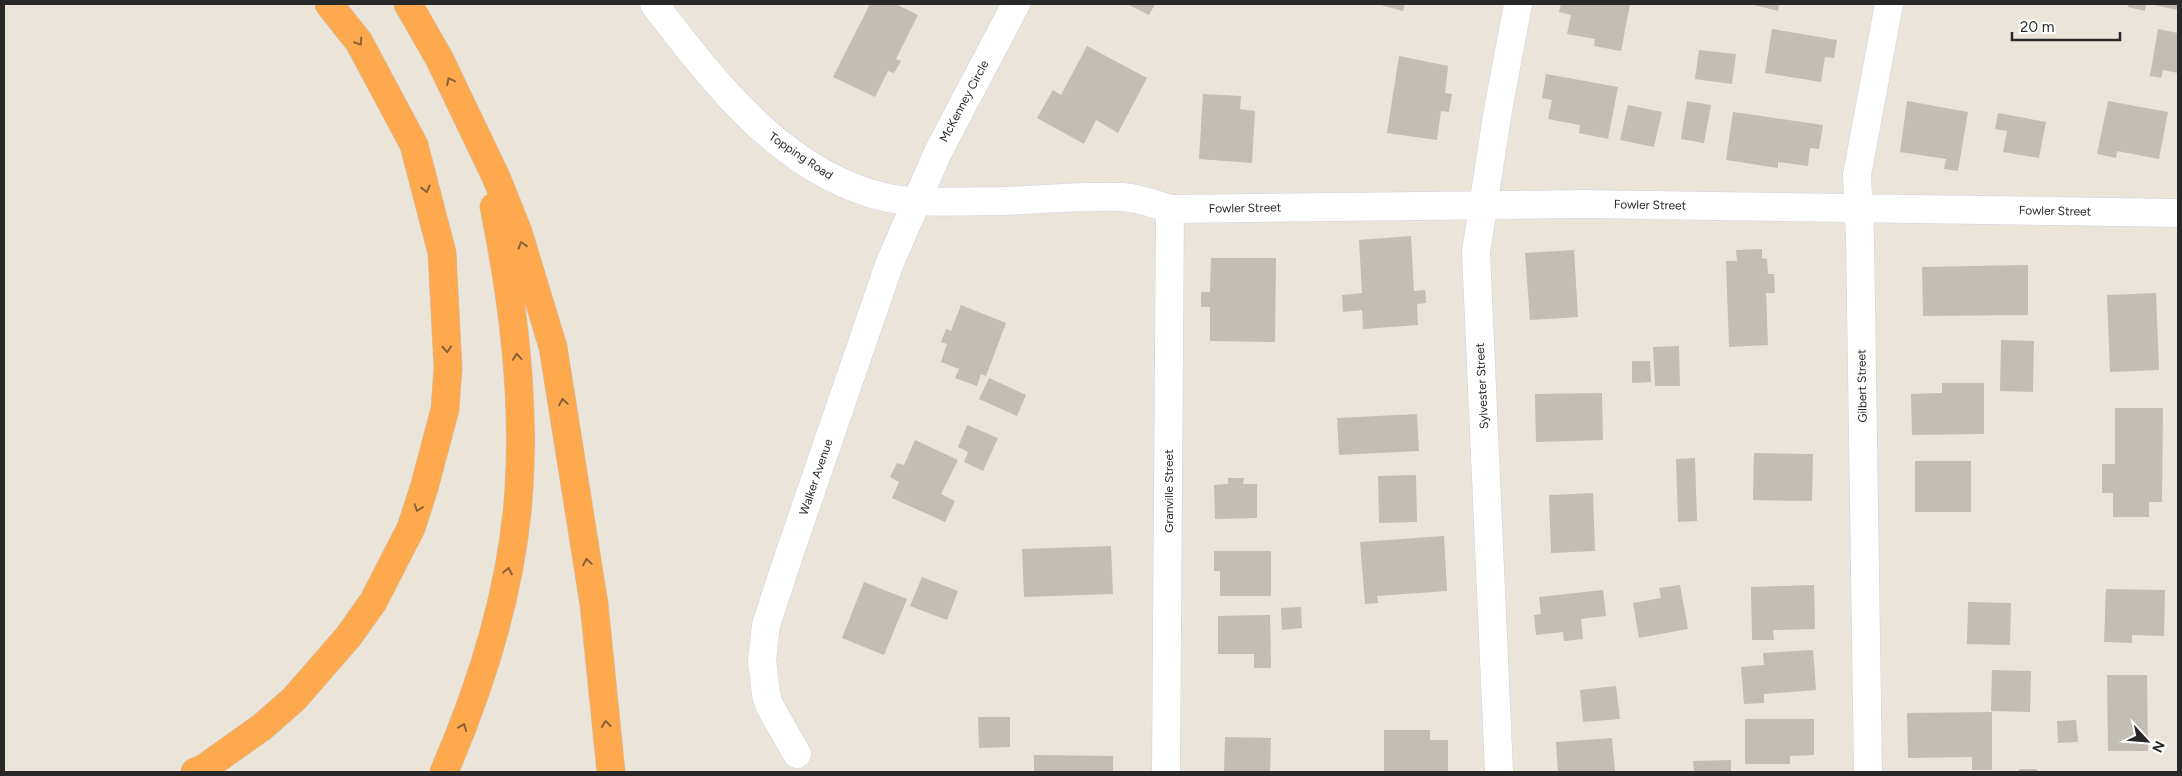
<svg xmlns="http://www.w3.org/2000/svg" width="2182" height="776" font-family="Figtree,sans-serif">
<rect width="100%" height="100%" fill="#eae4d9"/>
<!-- building -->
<path fill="#c2beb4" d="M870,4H896L918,15L896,59L901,61L894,73L888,71L875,97L833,77Z
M1127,4H1155L1149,15Z
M1377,4H1405L1403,11Z
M1561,4H1630L1621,51L1594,46L1595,39L1567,34L1571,15L1559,12Z
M1750,4H1779L1778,11Z
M2128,4H2146L2145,11L2128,7Z
M2154,4H2178V10L2154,5Z
M1772,29L1837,40L1834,58L1825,57L1821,82L1765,73Z
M2158,29L2178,33V73L2163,70L2161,78L2150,76Z
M1087,46L1147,78L1118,133L1096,120L1084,144L1037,118L1053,90L1061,95Z
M1699,50L1736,54L1732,84L1695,79Z
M1399,56L1448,66L1445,93L1452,94L1449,112L1441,111L1437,140L1387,133Z
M1546,74L1618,87L1608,139L1579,133L1580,125L1548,119L1552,100L1542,98Z
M1203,94L1241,96L1240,109L1255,111L1252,163L1199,159Z
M1687,101L1711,105L1704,143L1681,139Z
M1907,101L1968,112L1958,171L1944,169L1946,159L1900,152Z
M2108,101L2168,112L2159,159L2117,151L2116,158L2097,154Z
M1628,105L1662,112L1654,147L1620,140Z
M1733,112L1823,125L1819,149L1810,148L1808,166L1778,162V168L1726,160Z
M1998,113L2046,122L2039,158L2003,152L2007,131L1995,129Z
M1411,236L1414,291L1425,290L1426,303L1417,304L1418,325L1363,329L1362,310L1343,312L1342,295L1362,293L1359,240Z
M1762,249V258L1767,259L1768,274H1774L1775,293H1766L1768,345L1729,347L1726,261H1737L1736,250Z
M1574,250L1578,317L1530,320L1525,253Z
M1211,258H1276L1275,342L1210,341V307H1201V292H1210Z
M2028,265V315L1923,316L1922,267Z
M2156,293L2159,370L2110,372L2107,295Z
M961,305L1006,323L986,376L981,374L977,386L955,378L959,369L941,362L947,344L941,342L946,329L951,331Z
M2001,340L2034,341L2033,392L2000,391Z
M1679,346L1680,386H1655L1653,347Z
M1632,361H1650L1651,382L1632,383Z
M989,378L1026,395L1017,416L979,399Z
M1942,383H1984V434L1912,435L1911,394L1942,393Z
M1602,393L1603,440L1536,442L1535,394Z
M2115,408H2163L2162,502H2149V517H2113V493H2102V464H2115Z
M1417,414L1419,451L1339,455L1337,418Z
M967,425L998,438L983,471L964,462L968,452L958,447Z
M915,440L958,460L941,494L955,501L945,522L892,498L899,482L890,477L897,463L904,465Z
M1754,453L1813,454L1812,501L1753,500Z
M1695,458L1697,521L1678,522L1676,459Z
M1915,461H1971V512H1915Z
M1416,475L1417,522L1379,523L1378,476Z
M1228,478H1244L1243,484H1257V518L1215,519L1214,485L1228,484Z
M1593,493L1595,551L1551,553L1549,495Z
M1444,536L1447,591L1377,596L1378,603L1365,604L1360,542Z
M1111,546L1113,594L1024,597L1022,549Z
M1214,551H1271V596H1220V571H1214Z
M922,577L958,591L947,620L910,606Z
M864,582L907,599L884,655L842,638Z
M1680,585L1688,629L1639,638L1633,603L1661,598L1659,588Z
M1814,585L1815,629L1773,630L1774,640H1752L1751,587Z
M2106,589L2165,590L2164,636L2132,635V643L2104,642Z
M1603,590L1606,616L1581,619L1583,639L1564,641L1563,632L1536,635L1534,615L1541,614L1539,597Z
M1968,602L2011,603L2010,645L1967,644Z
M1301,607L1302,628L1282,630L1281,608Z
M1270,615L1271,668H1254V654H1218V616Z
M1813,650L1816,690L1764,694V703L1744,704L1741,667L1764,665L1763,653Z
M1992,670L2031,671L2030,712L1991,711Z
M2107,675H2147L2148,751H2108Z
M1616,686L1620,719L1583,722L1580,690Z
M1992,712V770H1972V757L1908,758L1907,713Z
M978,717H1010V747L979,748Z
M1745,719H1814V755L1790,756V764H1745Z
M2076,720L2078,742L2058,743L2057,721Z
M1384,730H1430V740H1448V772H1384Z
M1225,737L1271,738L1270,772H1224Z
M1612,738L1615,772H1558L1556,742Z
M1034,755L1113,756V772H1034Z
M1731,760V772H1694L1693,761Z
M2019,769H2037V772H2019Z"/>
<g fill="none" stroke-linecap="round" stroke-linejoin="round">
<!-- minor casing -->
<g stroke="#ced0e1" stroke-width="29">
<path id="minor" d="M654,4C715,83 784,175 888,198C918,204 969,201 1001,201C1041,200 1083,195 1123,197C1139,198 1155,204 1170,209L1584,204L2178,213
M797,754L769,705L766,694L762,660L766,625L789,555L889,265L938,152L1016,4
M1166,772L1170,209
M1499,772L1476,252L1498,110L1518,4
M1868,772L1860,237L1857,175L1889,4"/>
</g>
<!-- motorway casing -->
<g stroke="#c7c7c7" stroke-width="29">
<path id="motorway" d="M408,4L439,58L496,177L518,232L553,347L594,604L611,772
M195,772L203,769L262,727L294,699L348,637L373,602L411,528L424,488L445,409L448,368L442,253L414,145L359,42L329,4
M444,772C483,682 513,587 519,488C525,394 513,300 494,207"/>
</g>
<!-- minor -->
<use href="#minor" stroke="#fff" stroke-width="28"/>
<!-- motorway -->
<use href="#motorway" stroke="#ffa94f" stroke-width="28"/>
</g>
<!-- one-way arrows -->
<defs><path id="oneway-chevron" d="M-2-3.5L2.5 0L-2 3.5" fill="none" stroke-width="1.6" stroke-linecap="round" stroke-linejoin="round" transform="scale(1.25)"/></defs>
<g stroke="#89623a">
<use href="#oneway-chevron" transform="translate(359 42) rotate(57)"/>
<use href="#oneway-chevron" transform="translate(450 81) rotate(-116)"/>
<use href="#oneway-chevron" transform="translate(426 189) rotate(76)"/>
<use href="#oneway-chevron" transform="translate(522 245) rotate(-107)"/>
<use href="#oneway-chevron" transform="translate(447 349) rotate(87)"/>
<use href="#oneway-chevron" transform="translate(517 357) rotate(-94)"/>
<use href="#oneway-chevron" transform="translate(563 402) rotate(-99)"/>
<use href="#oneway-chevron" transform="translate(418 508) rotate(109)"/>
<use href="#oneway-chevron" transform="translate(587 562) rotate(-99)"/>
<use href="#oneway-chevron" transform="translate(508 571) rotate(-79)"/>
<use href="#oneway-chevron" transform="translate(606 724) rotate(-96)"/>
<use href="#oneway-chevron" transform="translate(463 727) rotate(-68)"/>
</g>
<g text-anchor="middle" stroke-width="4" stroke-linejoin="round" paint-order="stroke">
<!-- street labels -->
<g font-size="12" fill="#282828" stroke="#fff">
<text transform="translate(964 101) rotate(-62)" y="4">McKenney Circle</text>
<text transform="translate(801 156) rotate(34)" y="4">Topping Road</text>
<text transform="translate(1650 205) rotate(1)" y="4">Fowler Street</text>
<text transform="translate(1245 208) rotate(-1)" y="4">Fowler Street</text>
<text transform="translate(2055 211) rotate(1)" y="4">Fowler Street</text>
<text transform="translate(1482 386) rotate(-93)" y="4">Sylvester Street</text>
<text transform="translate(1862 386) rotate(-91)" y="4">Gilbert Street</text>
<text transform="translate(816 477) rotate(-71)" y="4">Walker Avenue</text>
<text transform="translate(1169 491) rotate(-90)" y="4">Granville Street</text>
</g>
</g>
<!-- border -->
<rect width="2182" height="776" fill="none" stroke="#282828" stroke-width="10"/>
<!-- north arrow -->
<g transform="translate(2147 741) rotate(116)" stroke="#ffffff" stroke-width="4" paint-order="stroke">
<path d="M0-4L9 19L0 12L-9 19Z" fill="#282828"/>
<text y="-8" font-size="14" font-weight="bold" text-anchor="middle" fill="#282828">N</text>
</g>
<!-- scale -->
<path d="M2012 32v8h108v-8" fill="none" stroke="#282828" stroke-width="2.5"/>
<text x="2020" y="32" font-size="15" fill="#282828" stroke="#ffffff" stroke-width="4" paint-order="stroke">20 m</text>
</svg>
